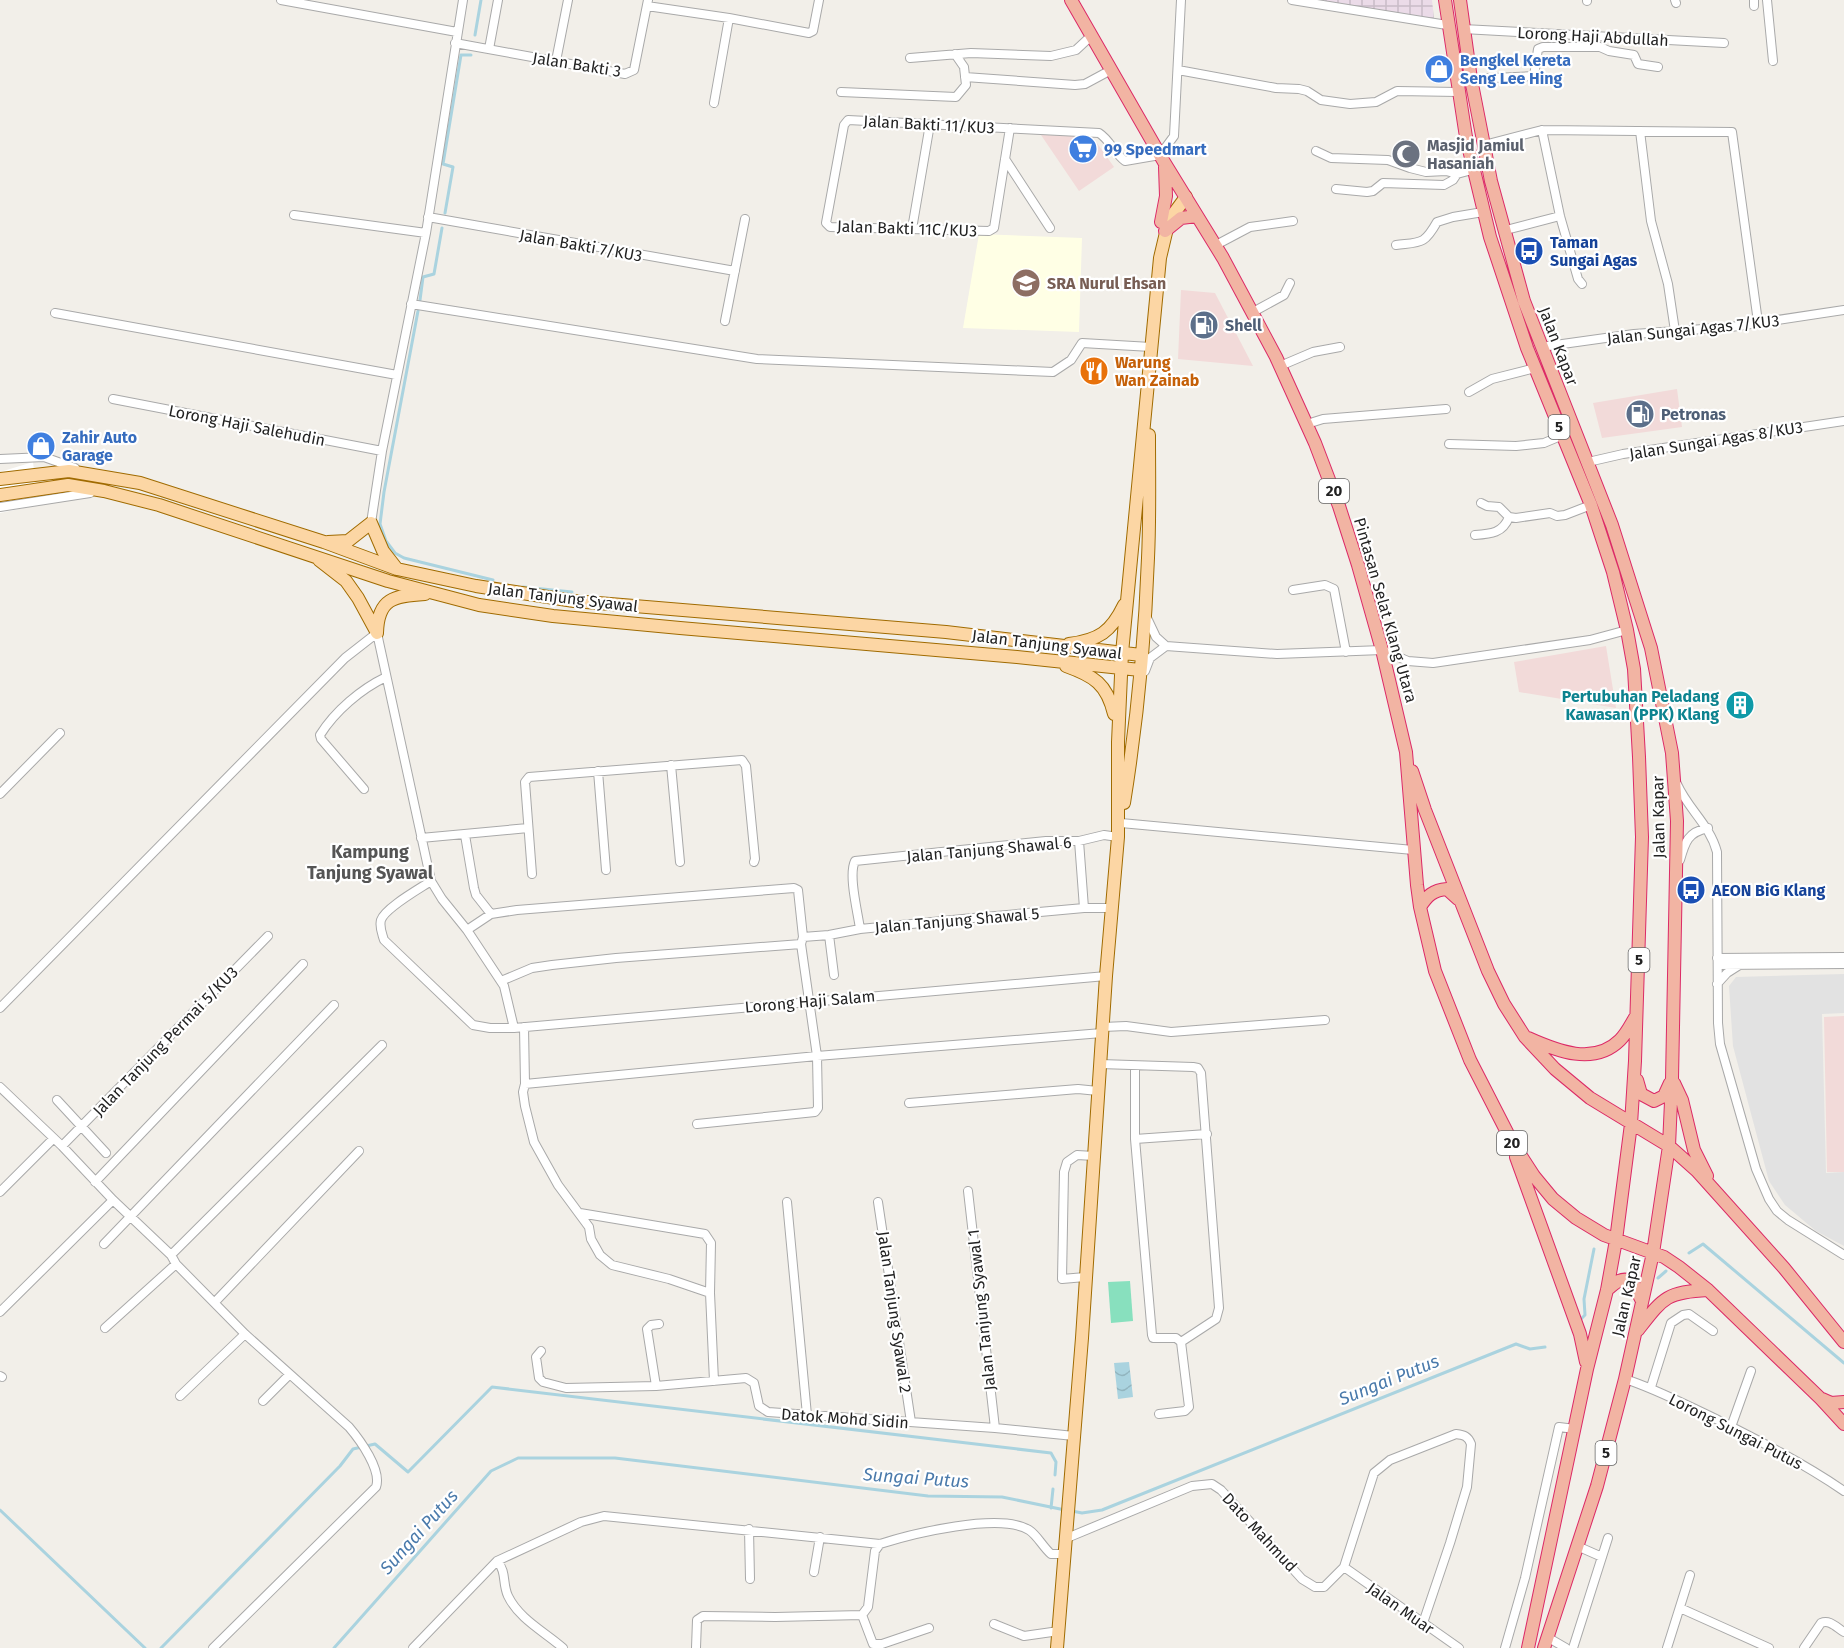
<svg xmlns="http://www.w3.org/2000/svg" width="1844" height="1648" font-family="'Fira Sans',sans-serif">
<defs>
<pattern id="industrial-grid" width="8" height="8" patternUnits="userSpaceOnUse" patternTransform="scale(1.5)"><rect width="8" height="8" fill="#ebdbe8"/><path d="M0 4h8M4 0v8" fill="none" stroke="#c9bcc7"/></pattern>
<pattern id="water-waves" width="16" height="10" patternUnits="userSpaceOnUse" patternTransform="scale(1.5)"><rect width="16" height="10" fill="#aad3df"/><path d="M0 5q4-4 8 0t8 0" fill="none" stroke="#92b5bf"/></pattern>
</defs>
<rect width="100%" height="100%" fill="#f2efe9"/>
<!-- commercial -->
<path fill="#f2dad9" d="M1041,135L1092,136L1114,167L1079,191Z
M1181,290L1215,293L1253,366L1178,359Z
M1677,389L1682,427L1602,438L1593,403Z
M1606,646L1616,708L1519,692L1514,662Z
M1844,1016V1172H1827L1824,1017Z"/>
<!-- industrial -->
<path fill="url(#industrial-grid)" d="M1313,0H1432L1434,19Z"/>
<!-- education -->
<path fill="#ffffe5" d="M979,234L1082,238L1079,332L963,328Z"/>
<!-- pitch -->
<path fill="#88e0be" d="M1130,1281L1133,1321L1111,1323L1108,1282Z"/>
<!-- parking -->
<path fill="#e2e2e2" d="M1844,974V1013L1822,1014L1826,1173L1844,1172V1246L1816,1231L1785,1205L1769,1181L1733,1046L1729,986L1736,977Z"/>
<!-- water -->
<path fill="url(#water-waves)" d="M1129,1362L1133,1397L1118,1399L1114,1363Z"/>
<!-- pier -->
<path fill="#fff" d="M33,462L38,505L0,513V472Z"/>
<g fill="none" stroke-linecap="round" stroke-linejoin="round">
<!-- stream -->
<path stroke="#aad3df" stroke-width="3" d="M475,35L481,0
M445,213L453,167L443,164L461,55H471
M420,300L423,277L434,274L442,228
M418,311L384,492L380,524L386,541L395,553L404,558L493,580
M523,587L572,592
M1689,1253L1703,1244L1844,1363
M1658,1278L1666,1271
M1580,1320L1585,1315L1584,1299L1594,1249
M1051,1508L1053,1489
M0,1510L145,1648
M1072,1511L1082,1513L1102,1510L1516,1344L1530,1349L1545,1347
M161,1648L340,1466L353,1449L375,1444L408,1472L492,1387L1051,1453L1056,1462L1055,1475
M334,1648L491,1471L518,1458H615L928,1496L1002,1497L1065,1510"/>
<!-- minor casing -->
<g stroke="#a9a9a9" stroke-width="10">
<path id="minor" d="M281,0L457,32
M1292,0L1447,25
M1587,0V1
M1675,0L1676,3
M1754,0V6
M1767,0L1773,61
M647,6L729,18L809,33L813,31L819,0
M1463,29L1724,43
M455,43L625,74L634,70L648,0
M489,49L498,0
M910,58L971,53L1051,56L1076,50L1091,36
M556,61L568,0
M1178,70L1276,88L1299,89L1307,91L1321,100L1350,104L1376,102L1397,91L1458,92
M965,77L1075,85L1085,84L1111,70
M1471,79L1534,76L1538,49L1543,47H1600L1609,51L1634,55L1638,64L1658,67
M841,92L956,97L966,85L964,67L955,54
M714,103L729,18
M1010,128L994,228L989,231L830,227L826,223L844,125L848,120L1099,133C1110,140 1114,153 1125,161L1160,155L1174,136L1181,0
M1542,130L1560,216L1578,279L1582,284
M1640,131L1651,221L1668,284L1675,331
M1484,145L1542,130L1732,132L1758,322
M1316,151L1331,158L1388,160L1410,168L1426,172L1446,171L1457,174L1472,170
M1005,159L1050,228
M1336,189L1367,192L1373,191L1383,183L1444,185L1453,180L1457,174
M294,215L426,233
M428,217L735,271
M912,229L930,124
M1506,230L1560,216
M1216,245L1250,227L1293,221
M1396,245C1421,242 1424,245 1437,222L1453,217L1483,212
M411,304L757,359L1053,372L1071,360L1082,343L1151,347
M1253,312L1284,295L1290,283
M55,313L397,375
M725,321L745,219
M1541,347L1634,334L1731,327L1844,310
M1280,366L1313,352L1340,347
M1469,392L1492,379L1535,368
M113,399L382,451
M1307,424L1323,419L1446,409
M1449,444L1516,446L1544,443L1563,435
M0,459L44,457L75,468
M1588,462L1623,454L1844,421
M1481,503L1487,506L1499,507L1509,517L1516,518L1550,513L1557,516L1565,515L1591,505
M0,507L90,493
M371,523L382,451L426,233L463,0
M1475,535C1491,534 1503,533 1509,517
M1293,590L1325,585L1334,589L1346,652
M1147,618L1156,637L1166,646
M1166,646L1277,654L1382,650L1408,661L1433,663L1590,640L1627,630
M1145,671L1150,658L1166,646
M671,765L680,862
M598,771L606,870
M1677,784C1688,809 1710,825 1717,852L1718,1023L1720,1044L1756,1169L1769,1199L1777,1211L1788,1220L1844,1255
M364,789L321,739L320,735C335,711 361,689 386,677
M0,794L60,733
M1121,823L1413,850
M465,835L474,888L476,895L491,914
M421,838L528,828
M1079,841L1084,908
M1680,860C1685,842 1688,832 1708,828
M532,874L525,782L529,777L742,760L746,766L755,859L754,862
M431,881C419,889 385,908 381,920C379,927 382,933 384,940L473,1025L490,1028H514L1106,976
M860,929C858,913 848,875 855,861L1046,841H1079L1104,835L1118,837
M467,930L491,914L517,910L794,888L798,890L803,937L801,944L817,1056L818,1108L815,1112L697,1124
M829,935L834,975
M803,937L829,935L860,929L973,918L1084,908H1112
M1717,958L1844,957
M1718,965L1844,964
M501,981L532,968L552,965L616,958L801,944
M1717,984L1727,973L1738,966
M0,1008L345,658L377,633L431,881L442,899L467,930L504,986L514,1028
M524,1027L525,1084L523,1092L525,1106L534,1142L558,1185L589,1227L591,1239L600,1255L612,1265L669,1279L710,1293
M1103,1027L1126,1026L1171,1032L1325,1020
M1100,1064L1193,1067L1198,1068L1201,1073L1219,1308L1216,1319L1181,1342
M1135,1066V1139L1152,1335L1153,1338H1176L1181,1342L1189,1407L1185,1411L1159,1414
M525,1084L817,1056L1102,1033
M0,1087L62,1146L113,1200L171,1255L176,1264L245,1334L349,1427C360,1440 382,1470 376,1487L213,1648
M57,1100L106,1153
M909,1103L1078,1089L1098,1091
M1135,1139L1207,1134
M62,1146L268,936
M95,1182L303,964
M968,1191L995,1428
M0,1192L53,1139
M787,1202L807,1415
M878,1202L911,1422
M580,1213L705,1234L711,1243L710,1293L714,1381
M104,1244L334,1005
M171,1255L382,1045
M1085,1277L1062,1279L1064,1172L1067,1162L1077,1155L1094,1156
M215,1302L359,1151
M0,1312L113,1200
M105,1328L176,1264
M541,1351L536,1357L539,1378L543,1382L566,1388L656,1386L746,1378L754,1383L759,1406L768,1412L995,1428L1074,1436
M0,1376L2,1377
M1625,1379C1656,1389 1684,1404 1714,1418C1758,1440 1803,1463 1844,1491
M656,1386L647,1329L651,1325L659,1324
M1651,1387L1671,1323L1683,1315L1689,1314L1713,1331
M180,1396L245,1334
M263,1401L289,1375
M1731,1427L1751,1371
M749,1529L750,1579
M1067,1538L1192,1486L1212,1484L1221,1490L1302,1579L1315,1587H1324L1344,1567L1374,1473L1390,1460L1456,1434C1464,1435 1468,1436 1471,1444L1467,1487L1450,1543L1423,1623
M1577,1546L1602,1557
M497,1561C507,1572 502,1583 508,1596C519,1619 545,1632 563,1648
M1344,1567L1459,1648
M814,1572L820,1537
M1680,1608L1769,1648
M862,1615L873,1644H882L929,1628
M994,1624L1024,1636L1059,1631
M1547,1637L1566,1648
M413,1648L497,1561L581,1522L604,1516L880,1544C911,1534 1000,1512 1029,1530C1037,1535 1043,1547 1051,1554H1065
M696,1648L697,1620L703,1616L775,1617L862,1615L868,1607L875,1551L880,1544
M1505,1648L1525,1578L1559,1427L1575,1429
M1573,1648L1608,1538
M1667,1648L1690,1575
M1804,1648L1821,1623C1830,1619 1837,1628 1844,1632"/>
</g>
<!-- primary casing -->
<g stroke="#a06b00" stroke-width="14">
<path id="primary" d="M0,479L69,471L140,483L324,542L397,569L476,586L574,601L946,632L1141,655
M0,495L68,485L104,491L159,505L388,581L479,605L553,616L680,628L1017,657L1140,670
M328,542L348,541L371,523L383,551L397,569
M319,560L346,581L358,598L377,633
M377,633C378,598 394,596 425,594
M1069,644C1099,640 1111,632 1124,605
M1066,666C1094,676 1107,684 1114,714
M1124,803C1137,722 1145,639 1148,558C1150,517 1149,476 1149,435
M1057,1648L1082,1338L1106,976L1118,837V742L1122,653L1160,258L1169,220L1186,197"/>
</g>
<!-- trunk casing -->
<g stroke="#dc2a67" stroke-width="14">
<path id="trunk" d="M1071,0L1164,162L1223,258L1276,357L1315,443L1339,506L1358,565L1382,650L1406,752L1417,885L1420,907L1435,971L1470,1060L1512,1142L1534,1176L1553,1199L1576,1218L1604,1235L1664,1257L1679,1267L1708,1290L1821,1399L1844,1424
M1445,0L1466,137L1490,237L1527,348L1591,505L1613,572L1627,630L1634,669L1639,757L1642,837L1635,1061L1631,1124L1616,1240L1607,1290L1587,1369L1528,1648
M1460,0L1471,79L1491,181L1524,301L1612,525L1651,648L1672,753L1677,821L1672,1079L1669,1146L1653,1253L1625,1379L1597,1486L1544,1648
M1161,222L1166,196L1165,167
M1165,231L1181,218L1197,216
M1412,771L1425,810L1488,971L1504,1004L1525,1037L1555,1069L1590,1098L1669,1146L1697,1171L1784,1268L1844,1342
M1420,907C1427,896 1433,890 1447,889L1458,899
M1528,1038C1557,1051 1594,1066 1620,1040C1627,1033 1631,1024 1636,1016
M1637,1080L1641,1094L1654,1101L1664,1096L1670,1083
M1674,1083L1682,1100L1694,1150L1707,1176
M1516,1157L1580,1334L1586,1362
M1607,1290C1616,1282 1621,1277 1632,1281L1642,1301
M1638,1330C1663,1298 1666,1292 1708,1290
M1822,1399L1831,1403L1844,1402"/>
</g>
<!-- minor -->
<use href="#minor" stroke="#fff" stroke-width="8"/>
<!-- primary -->
<use href="#primary" stroke="#fcd6a4" stroke-width="12"/>
<!-- trunk -->
<use href="#trunk" stroke="#f2b4a3" stroke-width="12"/>
</g>
<!-- icons -->
<defs>
<g id="shop-disc" transform="scale(1.5)"><circle r="9.5" fill="#3f7fe0" stroke="#fff"/><path d="M-5-2.5h2.3a2.7 3.5 0 0 1 5.4 0H5L5.5 6h-11ZM-1.5-2.5h3a1.5 2.3 0 0 0-3 0Z" fill="#fff"/></g>
<g id="supermarket-disc" transform="scale(1.5)"><circle r="9.5" fill="#3f7fe0" stroke="#fff"/><path d="M-6-5.5h2.5l.6 2H6L4.5 2H-2.5L-4.4-4H-6ZM-1.5 3.2a1.3 1.3 0 1 0 .1 0ZM3 3.2a1.3 1.3 0 1 0 .1 0Z" fill="#fff"/></g>
<g id="mosque-disc" transform="scale(1.5)"><circle r="9.5" fill="#6b7280" stroke="#fff"/><path d="M3.5-4.9A6 6 0 1 0 3.5 4.9A5 5 0 1 1 3.5-4.9Z" fill="#fff"/></g>
<g id="bus-disc" transform="scale(1.5)"><circle r="9.5" fill="#1a4fb4" stroke="#fff"/><path d="M-5-6H5V4H4V6H2V4H-2V6H-4V4H-5ZM-3.5-4V0h7V-4ZM-3.5 1.2v1.5H-2V1.2ZM2 1.2v1.5H3.5V1.2Z" fill="#fff"/></g>
<g id="school-disc" transform="scale(1.5)"><circle r="9.5" fill="#8d6e63" stroke="#fff"/><path d="M0-5L7-2L0 1L-7-2ZM-4 1L0 2.5L4 1V4Q0 6-4 4Z" fill="#fff"/></g>
<g id="fuel-disc" transform="scale(1.5)"><circle r="9.5" fill="#5c6f8a" stroke="#fff"/><path d="M-5.5-6h7V0h2V4h1.3V-2.5L3-4.5l.8-.8L6-3V5H2.5V1h-1V6h-7ZM-4.2-4.7v3.2H.2V-4.7Z" fill="#fff"/></g>
<g id="restaurant-disc" transform="scale(1.5)"><circle r="9.5" fill="#e8710a" stroke="#fff"/><path d="M-5-6h1v4h1v-4h1v4h1v-4h1v5L-1.5 .5V6h-2V.5L-5-1ZM5-6V6H3V1.5H1.5Q1.5-4 5-6Z" fill="#fff"/></g>
<g id="building-disc" transform="scale(1.5)"><circle r="9.5" fill="#0f9aa8" stroke="#fff"/><path d="M-4-6H4V6H1V3H-1V6H-4ZM-2.5-4.3h1.7v1.8h-1.7ZM.8-4.3h1.7v1.8H.8ZM-2.5-1h1.7V.8h-1.7ZM.8-1h1.7V.8H.8Z" fill="#fff"/></g>
</defs>
<g fill-rule="evenodd">
<use href="#shop-disc" x="1439" y="69"/>
<use href="#supermarket-disc" x="1083" y="149"/>
<use href="#mosque-disc" x="1406" y="154"/>
<use href="#bus-disc" x="1529" y="251"/>
<use href="#school-disc" x="1026" y="283"/>
<use href="#fuel-disc" x="1204" y="325"/>
<use href="#restaurant-disc" x="1094" y="371"/>
<use href="#fuel-disc" x="1640" y="414"/>
<use href="#shop-disc" x="41" y="446"/>
<use href="#building-disc" x="1740" y="705"/>
<use href="#bus-disc" x="1691" y="890"/>
</g>
<g text-anchor="middle" stroke-width="4.5" stroke-linejoin="round" paint-order="stroke">
<!-- shield labels -->
<g fill="#fff" stroke="#646464" stroke-width="1.5">
<rect x="1548.5" y="415" width="21" height="24" rx="4.5"/>
<rect x="1319" y="479" width="30" height="24" rx="4.5"/>
<rect x="1628.5" y="948" width="21" height="24" rx="4.5"/>
<rect x="1497" y="1131" width="30" height="24" rx="4.5"/>
<rect x="1595.5" y="1441" width="21" height="24" rx="4.5"/>
</g>
<g font-size="15" font-weight="bold" fill="#222">
<text x="1559" y="432">5</text>
<text x="1334" y="496">20</text>
<text x="1639" y="965">5</text>
<text x="1512" y="1148">20</text>
<text x="1606" y="1458">5</text>
</g>
<!-- street labels -->
<g font-size="16" fill="#222" stroke="#fff">
<text transform="translate(1593 36) rotate(3)" y="6">Lorong Haji Abdullah</text>
<text transform="translate(577 64) rotate(9)" y="6">Jalan Bakti 3</text>
<text transform="translate(929 124) rotate(3)" y="6">Jalan Bakti 11/KU3</text>
<text transform="translate(907 228) rotate(2)" y="6">Jalan Bakti 11C/KU3</text>
<text transform="translate(581 245) rotate(10)" y="6">Jalan Bakti 7/KU3</text>
<text transform="translate(1693 329) rotate(-6)" y="6">Jalan Sungai Agas 7/KU3</text>
<text transform="translate(1559 346) rotate(69)" y="6">Jalan Kapar</text>
<text transform="translate(247 425) rotate(11)" y="6">Lorong Haji Salehudin</text>
<text transform="translate(1716 440) rotate(-9)" y="6">Jalan Sungai Agas 8/KU3</text>
<text transform="translate(563 597) rotate(7)" y="6">Jalan Tanjung Syawal</text>
<text transform="translate(1386 610) rotate(74)" y="6">Pintasan Selat Klang Utara</text>
<text transform="translate(1047 644) rotate(7)" y="6">Jalan Tanjung Syawal</text>
<text transform="translate(1658 817) rotate(-91)" y="6">Jalan Kapar</text>
<text transform="translate(989 849) rotate(-5)" y="6">Jalan Tanjung Shawal 6</text>
<text transform="translate(957 920) rotate(-5)" y="6">Jalan Tanjung Shawal 5</text>
<text transform="translate(810 1001) rotate(-5)" y="6">Lorong Haji Salam</text>
<text transform="translate(165 1041) rotate(-46)" y="6">Jalan Tanjung Permai 5/KU3</text>
<text transform="translate(1626 1296) rotate(-77)" y="6">Jalan Kapar</text>
<text transform="translate(981 1310) rotate(-96)" y="6">Jalan Tanjung Syawal 1</text>
<text transform="translate(895 1312) rotate(82)" y="6">Jalan Tanjung Syawal 2</text>
<text transform="translate(845 1418) rotate(4)" y="6">Datok Mohd Sidin</text>
<text transform="translate(1736 1431) rotate(27)" y="6">Lorong Sungai Putus</text>
<text transform="translate(1260 1532) rotate(47)" y="6">Dato Mahmud</text>
<text transform="translate(1401 1608) rotate(35)" y="6">Jalan Muar</text>
</g>
<!-- shop labels -->
<g font-size="16" font-weight="bold" fill="#366cbe" stroke="#fff" text-anchor="start">
<text x="1460" y="66">Bengkel Kereta<tspan x="1460" dy="18">Seng Lee Hing</tspan></text>
<text x="1104" y="155">99 Speedmart</text>
<text x="62" y="443">Zahir Auto<tspan x="62" dy="18">Garage</tspan></text>
</g>
<!-- worship labels -->
<g font-size="16" font-weight="bold" fill="#5b616d" stroke="#fff" text-anchor="start">
<text x="1427" y="151">Masjid Jamiul<tspan x="1427" dy="18">Hasaniah</tspan></text>
</g>
<!-- transit labels -->
<g font-size="16" font-weight="bold" fill="#164399" stroke="#fff" text-anchor="start">
<text x="1550" y="248">Taman<tspan x="1550" dy="18">Sungai Agas</tspan></text>
<text x="1712" y="896">AEON BiG Klang</text>
</g>
<!-- education labels -->
<g font-size="16" font-weight="bold" fill="#785e54" stroke="#fff" text-anchor="start">
<text x="1047" y="289">SRA Nurul Ehsan</text>
</g>
<!-- service labels -->
<g font-size="16" font-weight="bold" fill="#4e5e75" stroke="#fff" text-anchor="start">
<text x="1225" y="331">Shell</text>
<text x="1661" y="420">Petronas</text>
</g>
<!-- food labels -->
<g font-size="16" font-weight="bold" fill="#c56008" stroke="#fff" text-anchor="start">
<text x="1115" y="368">Warung<tspan x="1115" dy="18">Wan Zainab</tspan></text>
</g>
<!-- culture labels -->
<g font-size="16" font-weight="bold" fill="#0d838f" stroke="#fff" text-anchor="end">
<text x="1719" y="702">Pertubuhan Peladang<tspan x="1719" dy="18">Kawasan (PPK) Klang</tspan></text>
</g>
<!-- neighbourhood labels -->
<g font-size="18" font-weight="bold" fill="#555" stroke="#fff">
<text x="370" y="858">Kampung<tspan x="370" dy="21">Tanjung Syawal</tspan></text>
</g>
<!-- water labels -->
<g font-size="18" font-style="italic" fill="#4a7aab" stroke="#fff">
<text transform="translate(1389 1380) rotate(-22)" y="6">Sungai Putus</text>
<text transform="translate(916 1478) rotate(4)" y="6">Sungai Putus</text>
<text transform="translate(419 1532) rotate(-48)" y="6">Sungai Putus</text>
</g>
</g>
</svg>
